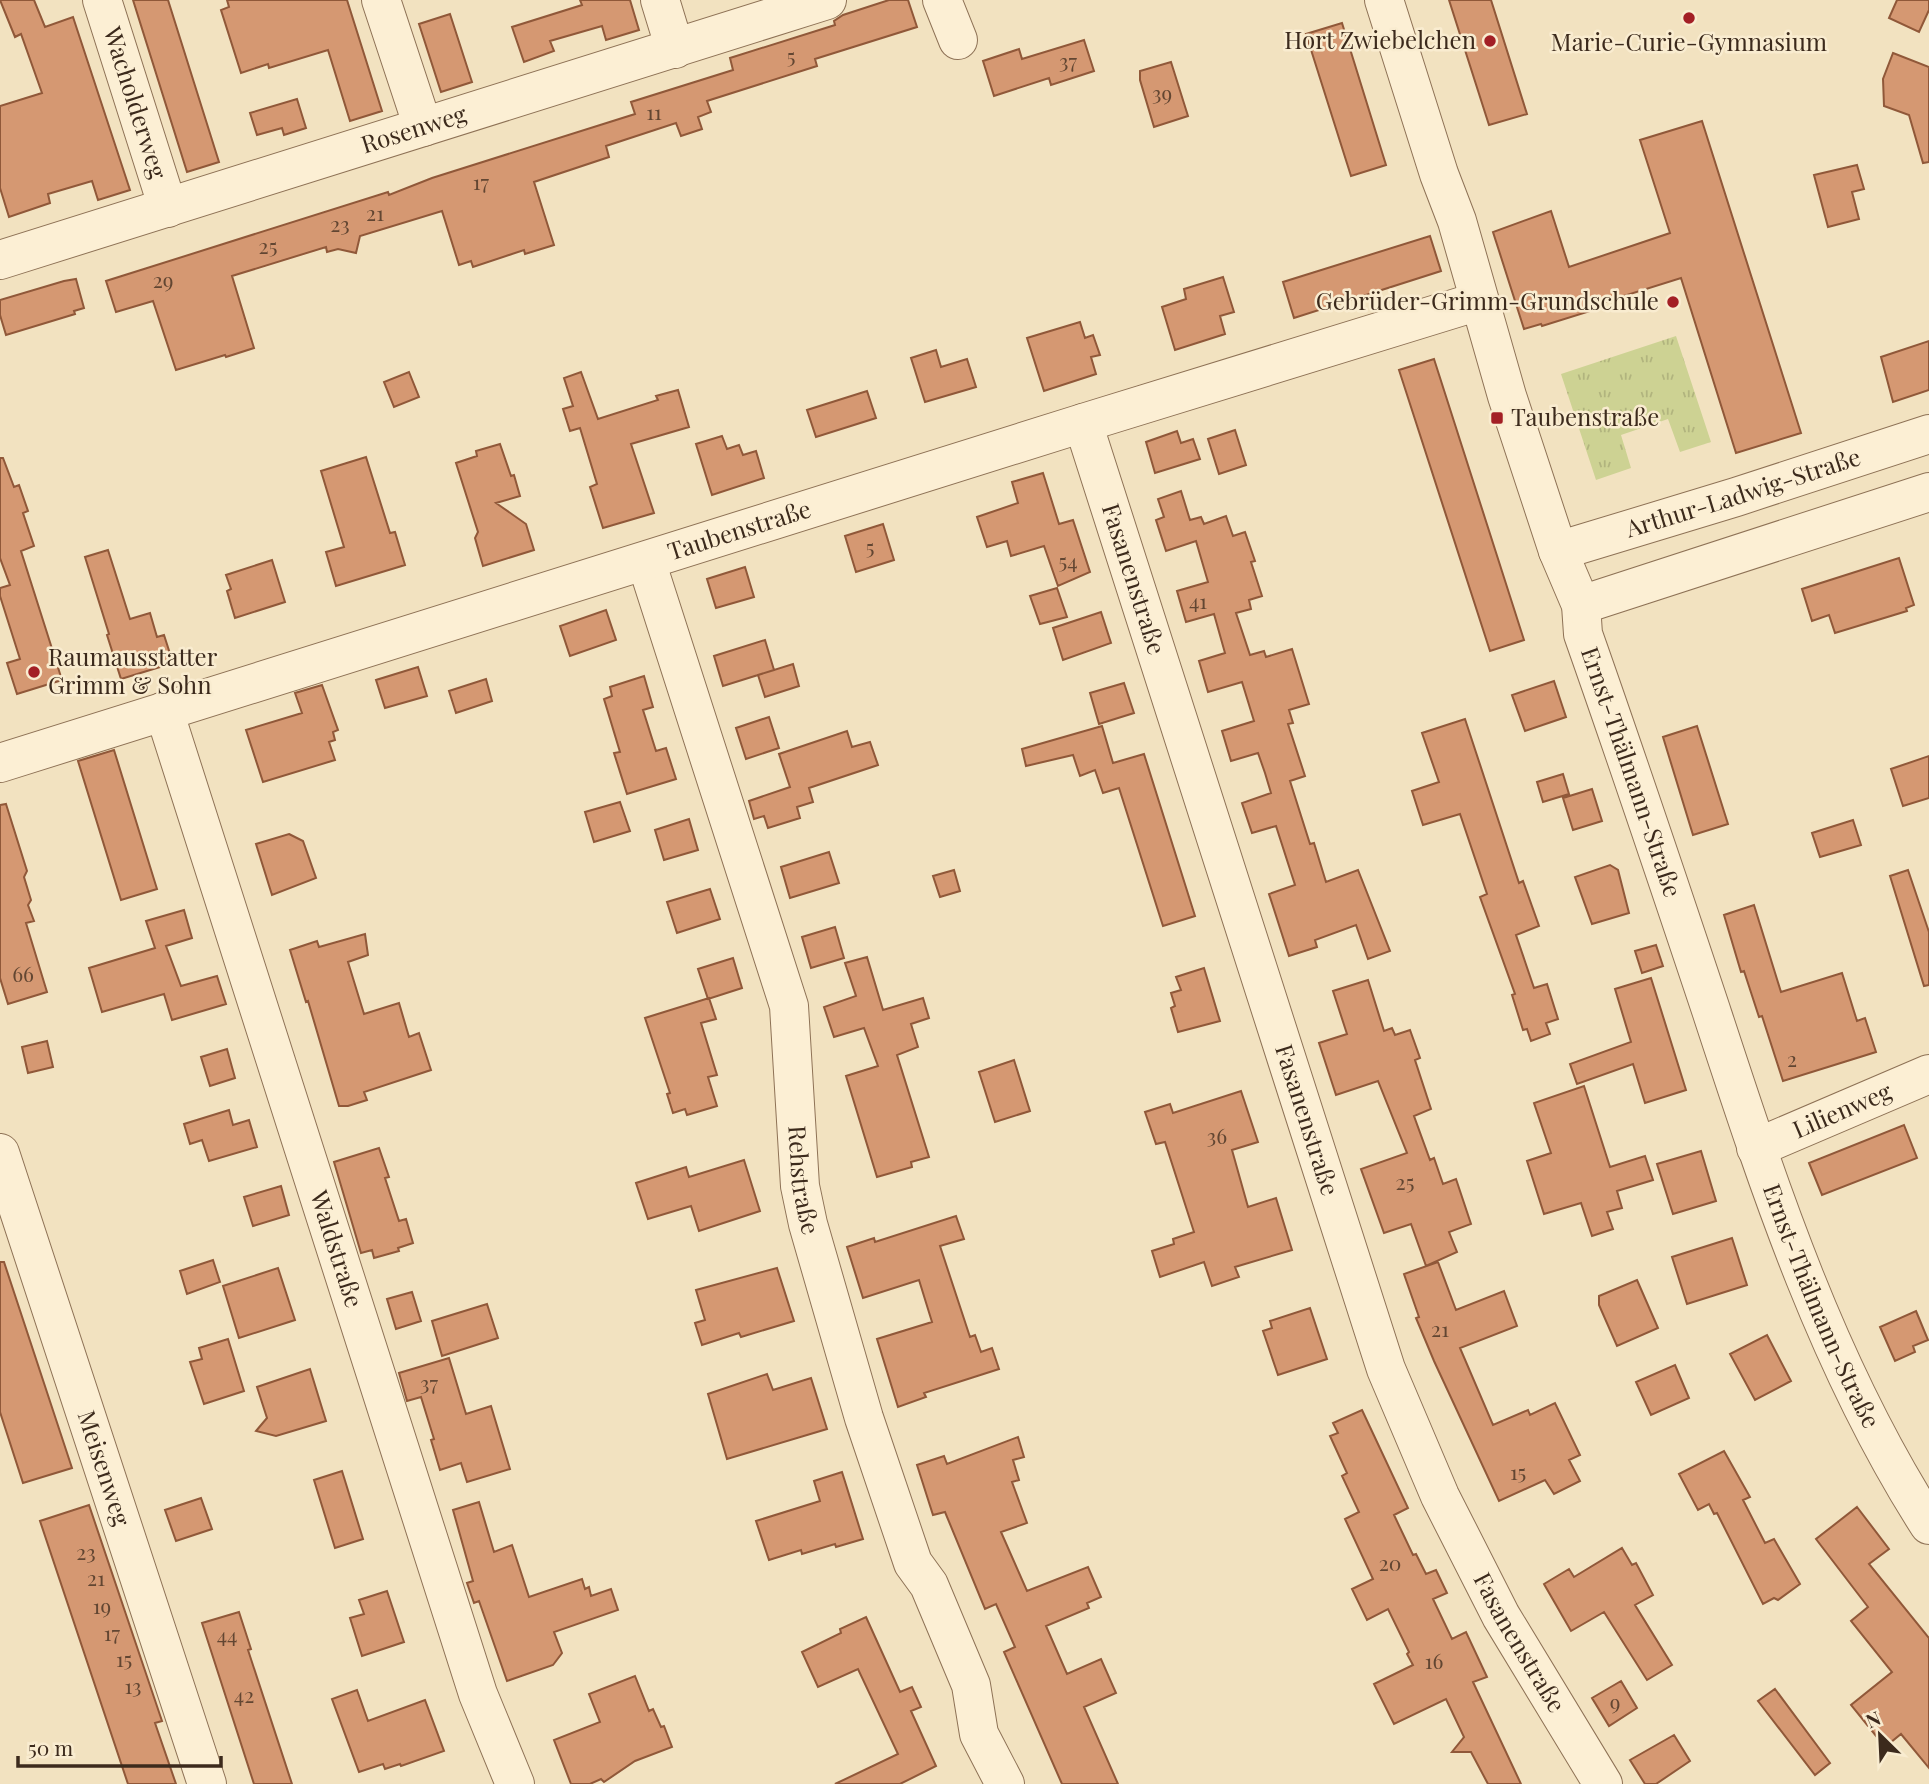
<svg xmlns="http://www.w3.org/2000/svg" width="1929" height="1784" font-family="'Playfair Display',serif">
<defs>
<pattern id="park-tufts" width="24" height="20" patternUnits="userSpaceOnUse" patternTransform="scale(1.75)"><rect width="24" height="20" fill="#cdd293"/><path d="M3 7l-1-3M5 7V3M7 7l1-3M15 17l-1-3M17 17v-4M19 17l1-3" fill="none" stroke="#b1b47e"/></pattern>
</defs>
<rect width="100%" height="100%" fill="#f2e2c0"/>
<!-- park -->
<path fill="url(#park-tufts)" d="M1676,336L1711,442L1680,452L1668,419L1621,435L1631,468L1596,480L1561,374Z"/>
<!-- building -->
<path fill="#d59872" stroke="#905839" stroke-width="2" d="M0,0H34L45,27L73,17L130,190L98,200L92,181L48,194L50,203L9,217L0,188V106L42,93L21,34L15,37Z
M133,0H168L219,162L187,172Z
M227,0H347L382,111L350,121L328,50L269,68L268,64L241,73L221,10L229,7Z
M580,0H630L639,30L606,40L602,26L550,41L554,51L524,62L512,27L582,5Z
M889,0H908L917,27L815,59L817,66L707,101L711,112L698,117L702,129L681,136L676,123L606,146L609,157L534,182L554,245L525,254L524,250L473,267L471,261L459,265L442,211L360,236L356,253L338,249L327,252L326,247L232,276L254,348L226,357L225,355L176,370L153,301L116,312L106,281L388,192L389,195L432,178L635,114L631,102L733,70L730,58L835,25L834,21L843,15Z
M1449,0H1491L1527,114L1489,125Z
M1897,0H1929V10L1919,32L1889,18Z
M450,14L472,82L441,92L419,24Z
M1342,23L1386,165L1351,176L1306,34Z
M1084,40L1094,71L1051,85L1049,78L994,96L983,61L1019,49L1022,59Z
M1893,53L1929,67V162L1923,163L1909,115L1884,106L1883,79Z
M1171,62L1188,116L1154,127L1140,80V71Z
M297,99L306,128L284,135L282,128L257,135L250,113Z
M1702,121L1801,433L1736,453L1681,278L1598,304L1600,308L1542,326L1541,324L1524,329L1493,232L1551,211L1569,267L1670,233L1640,140Z
M1857,165L1864,189L1852,192L1859,219L1828,227L1814,175Z
M1430,236L1441,271L1294,318L1283,282Z
M1223,277L1234,312L1220,316L1225,334L1175,350L1162,307L1186,299L1184,289Z
M76,279L84,308L74,311L75,314L6,335L0,315V300L64,281Z
M1080,322L1085,338L1093,335L1100,355L1091,357L1096,374L1044,391L1027,338Z
M1929,341V390L1893,402L1881,357Z
M936,350L941,367L967,359L976,387L925,402L911,358Z
M1434,359L1524,640L1490,651L1399,370Z
M409,372L419,397L394,407L384,382Z
M581,372L598,419L658,400L656,396L678,390L689,427L631,444L654,513L603,528L590,487L597,484L580,428L570,431L563,409L573,406L564,378Z
M867,391L876,418L816,437L807,410Z
M1235,430L1246,465L1219,474L1208,439Z
M1177,431L1181,443L1193,439L1200,459L1155,473L1146,442Z
M722,436L727,449L739,445L743,455L756,451L764,478L712,495L696,444Z
M500,444L511,476L514,475L520,496L496,503L526,524L534,550L483,566L475,538L478,532L456,463L477,456L476,451Z
M366,457L390,533L395,532L405,565L336,586L326,552L344,547L321,471Z
M0,458H3L14,487L19,485L28,511L23,513L34,546L21,551L62,680L17,694L7,663L20,659L0,596V588L10,585L0,558Z
M1043,473L1059,524L1073,520L1090,572L1058,586L1044,546L1011,556L1007,541L987,547L977,517L1018,503L1012,482Z
M1181,491L1190,520L1201,517L1204,524L1226,516L1233,536L1245,532L1255,561L1251,562L1262,596L1249,600L1251,609L1236,613L1250,655L1264,651L1266,657L1292,649L1309,704L1289,710L1293,723L1288,724L1305,776L1290,781L1310,844L1314,843L1326,882L1358,870L1390,951L1368,959L1356,925L1315,940L1317,947L1289,956L1269,894L1295,885L1276,826L1252,833L1242,803L1271,793L1265,773L1258,753L1231,761L1222,731L1254,721L1242,682L1208,692L1199,661L1225,653L1214,614L1186,622L1177,591L1208,582L1196,541L1166,551L1156,520L1164,517L1158,499Z
M883,524L894,560L856,572L845,536Z
M108,550L130,619L150,613L157,637L164,635L173,663L121,679L107,635L109,634L85,557Z
M1899,558L1914,605L1906,608L1907,611L1835,633L1829,615L1812,621L1802,589Z
M272,560L285,602L235,618L227,591L231,589L226,575Z
M745,567L754,597L716,608L707,579Z
M1057,588L1067,617L1040,624L1030,596Z
M606,610L616,640L570,656L560,626Z
M1101,612L1111,643L1063,660L1053,628Z
M765,640L774,670L723,686L714,656Z
M793,664L799,686L765,697L758,675Z
M418,667L427,696L385,708L376,680Z
M644,676L653,707L643,710L656,751L666,748L676,779L627,794L614,753L620,752L604,699L612,696L610,687Z
M486,679L492,701L456,713L449,691Z
M1554,681L1566,717L1525,731L1512,695Z
M1124,683L1134,713L1099,724L1090,693Z
M322,685L338,730L333,732L335,740L329,742L335,760L263,782L246,730L302,713L295,693Z
M769,717L779,748L746,759L736,728Z
M1465,719L1519,883L1523,881L1539,926L1516,935L1534,988L1547,984L1558,1019L1546,1023L1550,1034L1531,1041L1527,1029L1523,1030L1512,995L1515,994L1480,897L1487,894L1460,814L1423,825L1412,791L1439,782L1422,733Z
M1102,726L1113,763L1144,754L1195,916L1163,926L1119,788L1103,793L1095,770L1080,776L1073,755L1026,766L1022,749Z
M1697,726L1728,824L1693,835L1663,737Z
M847,731L852,747L870,742L878,765L809,788L813,802L797,807L800,818L768,828L764,816L754,819L749,801L790,787L779,754Z
M114,750L157,889L121,900L78,761Z
M1929,756V798L1903,806L1891,769Z
M1563,774L1569,794L1543,802L1537,782Z
M1592,789L1602,821L1573,830L1563,798Z
M620,802L630,831L594,842L585,812Z
M6,804L27,871L24,877L31,900L28,905L34,921L26,923L47,992L8,1004L0,978V805Z
M689,819L698,850L664,860L655,830Z
M1853,820L1861,845L1820,857L1812,833Z
M289,834L303,841L316,878L272,895L256,844Z
M829,852L839,883L790,898L781,867Z
M1610,865L1618,870L1629,913L1592,924L1575,877Z
M954,870L960,891L940,897L933,876Z
M1908,870L1929,932V985L1924,986L1890,876Z
M710,889L720,919L677,933L667,902Z
M1754,905L1781,992L1842,973L1857,1021L1865,1018L1876,1052L1783,1081L1762,1016L1759,1017L1744,971L1741,972L1724,915Z
M184,910L192,938L166,946L181,986L217,976L226,1004L172,1020L164,994L102,1012L89,968L155,948L146,921Z
M835,927L844,958L811,968L802,937Z
M365,934L368,955L348,962L364,1014L399,1003L409,1037L419,1033L431,1070L364,1092L367,1100L348,1106H339L308,1001L306,1002L290,950L317,941L319,947Z
M1656,945L1663,966L1642,973L1635,951Z
M867,957L883,1010L923,998L929,1018L911,1024L918,1047L897,1055L929,1157L911,1162L912,1167L877,1177L846,1076L878,1066L864,1028L834,1037L824,1007L856,996L845,963Z
M733,958L742,988L708,999L698,969Z
M1204,968L1220,1021L1178,1032L1171,1008L1175,1006L1171,993L1181,990L1176,977Z
M1651,978L1686,1090L1645,1103L1633,1064L1577,1084L1570,1064L1631,1042L1615,989Z
M1368,980L1384,1031L1392,1028L1395,1035L1410,1030L1420,1058L1415,1060L1431,1109L1414,1116L1430,1160L1434,1158L1443,1184L1456,1179L1471,1224L1449,1232L1457,1252L1426,1266L1411,1224L1384,1233L1361,1169L1407,1153L1378,1081L1336,1095L1319,1043L1347,1034L1333,991Z
M709,998L716,1019L701,1023L717,1075L708,1077L717,1106L687,1115L685,1109L673,1113L667,1094L670,1093L645,1018Z
M47,1041L53,1067L28,1073L22,1047Z
M227,1049L235,1078L210,1086L201,1057Z
M1014,1060L1030,1111L995,1122L979,1072Z
M1584,1086L1610,1167L1645,1156L1653,1180L1617,1191L1622,1208L1607,1212L1613,1229L1592,1236L1581,1203L1544,1214L1527,1161L1551,1153L1534,1103Z
M1241,1091L1258,1142L1232,1150L1248,1207L1276,1198L1292,1250L1235,1267L1239,1277L1212,1286L1204,1262L1160,1277L1152,1251L1174,1244L1173,1239L1194,1232L1165,1142L1156,1144L1145,1112L1170,1104L1173,1113Z
M229,1110L233,1125L249,1120L257,1147L209,1161L202,1140L190,1144L184,1124Z
M1904,1125L1917,1158L1822,1195L1809,1163Z
M379,1148L389,1177L385,1178L399,1221L406,1219L413,1243L398,1248L399,1251L374,1258L372,1250L361,1253L334,1162Z
M1701,1151L1716,1201L1673,1214L1657,1164Z
M744,1160L760,1211L699,1231L691,1206L648,1219L636,1183L686,1167L689,1177Z
M281,1186L289,1215L253,1226L244,1197Z
M956,1216L964,1239L940,1246L970,1337L975,1335L981,1352L992,1348L999,1369L924,1393L926,1397L898,1407L877,1339L932,1322L919,1280L863,1298L847,1247L874,1238L875,1242Z
M1732,1238L1747,1285L1687,1304L1672,1257Z
M213,1260L220,1282L187,1294L180,1271Z
M0,1262H4L72,1468L23,1483L0,1412Z
M1438,1262L1456,1310L1504,1291L1517,1326L1460,1348L1493,1425L1528,1410L1530,1415L1555,1403L1580,1455L1569,1460L1580,1481L1554,1494L1545,1480L1499,1501L1434,1361L1416,1318L1419,1317L1404,1274Z
M278,1268L295,1320L239,1338L223,1286Z
M777,1268L794,1321L741,1337L739,1333L702,1345L695,1323L705,1320L696,1290Z
M1637,1280L1658,1328L1617,1346L1599,1305V1296Z
M412,1292L421,1321L396,1329L387,1299Z
M487,1304L498,1338L442,1356L432,1321Z
M1310,1308L1327,1359L1278,1375L1263,1331L1272,1328L1270,1321Z
M1916,1311L1928,1340L1913,1346L1915,1352L1895,1361L1880,1327Z
M1767,1335L1791,1381L1755,1400L1730,1354Z
M228,1339L244,1391L204,1404L190,1362L202,1359L199,1348Z
M449,1358L466,1414L491,1406L510,1469L467,1482L461,1463L440,1470L431,1440L434,1439L421,1397L407,1401L399,1373Z
M1675,1365L1689,1398L1651,1415L1636,1382Z
M310,1369L326,1421L276,1436L256,1431L267,1418L257,1387Z
M767,1374L773,1390L811,1378L827,1429L727,1459L708,1394Z
M1362,1410L1408,1508L1394,1515L1413,1555L1416,1554L1426,1574L1436,1570L1447,1593L1433,1599L1452,1639L1466,1632L1487,1677L1473,1682L1521,1784H1488L1471,1752H1452L1464,1737L1446,1699L1394,1724L1374,1684L1413,1665L1407,1654L1409,1652L1388,1609L1367,1620L1352,1589L1373,1579L1345,1519L1359,1512L1342,1476L1347,1473L1330,1436L1338,1433L1333,1423Z
M1018,1437L1024,1457L1013,1460L1019,1480L1012,1482L1027,1523L1001,1532L1027,1591L1088,1567L1101,1597L1087,1603L1089,1608L1046,1626L1067,1674L1101,1659L1116,1693L1084,1707L1118,1784H1062L1004,1652L1015,1647L996,1604L985,1609L945,1512L933,1515L917,1465L944,1456L947,1464Z
M1724,1451L1750,1497L1743,1500L1765,1543L1774,1539L1800,1584L1778,1600L1774,1598L1763,1604L1717,1513L1714,1514L1709,1504L1698,1510L1679,1474Z
M342,1471L363,1539L335,1548L314,1480Z
M842,1472L863,1539L836,1547L835,1544L802,1554L801,1550L769,1560L756,1521L820,1501L814,1481Z
M201,1498L212,1529L176,1541L165,1510Z
M479,1502L494,1552L512,1545L529,1597L582,1579L585,1589L589,1587L591,1596L611,1589L618,1610L554,1632L562,1653L553,1665L507,1681L479,1601L474,1603L467,1583L473,1581L453,1510Z
M89,1505L162,1721L155,1723L176,1784H128L40,1521Z
M1857,1507L1889,1549L1869,1564L1929,1638V1768L1901,1734L1885,1747L1851,1705L1892,1672L1851,1621L1868,1607L1816,1539Z
M1622,1548L1632,1565L1636,1563L1653,1595L1635,1605L1672,1665L1647,1680L1604,1612L1571,1631L1544,1584L1569,1569L1574,1577Z
M387,1591L404,1642L362,1656L350,1618L364,1614L359,1600Z
M239,1612L251,1649L248,1650L292,1784H254L202,1623Z
M866,1617L900,1692L912,1687L921,1707L911,1711L936,1766L900,1784H835L898,1754L858,1669L818,1687L802,1652L841,1633L840,1629Z
M635,1676L649,1711L653,1709L661,1727L664,1726L672,1747L635,1761L604,1782L601,1779L590,1784H571L554,1740L600,1722L589,1694Z
M1621,1681L1637,1708L1609,1726L1592,1698Z
M1775,1689L1830,1763L1815,1775L1758,1701Z
M357,1690L368,1721L425,1700L444,1751L401,1766L400,1764L385,1769L383,1764L359,1772L332,1699Z
M1674,1735L1690,1761L1656,1784H1645L1630,1760Z"/>
<g fill="none" stroke-linecap="round" stroke-linejoin="round">
<!-- minor casing -->
<g stroke="#8e7256" stroke-width="40">
<g id="minor">
<path id="s1" d="M102,0L168,208"/>
<path d="M381,0L423,127"/>
<path d="M660,0L675,49"/>
<path d="M942,0L958,40"/>
<path id="s2" d="M1384,0L1439,174L1457,221L1507,396L1558,551L1581,605L1583,634C1627,759 1669,884 1711,1010C1769,1187 1827,1366 1929,1525"/>
<path id="s3" d="M0,260L827,0"/>
<path id="s4" d="M1083,423L1386,1369L1440,1496L1501,1616L1603,1784"/>
<path id="s5" d="M1558,551L1736,497L1929,434"/>
<path id="s6" d="M646,561L789,1006L800,1186L808,1224L864,1418L913,1563L929,1585L971,1685L979,1734L1005,1784"/>
<path d="M1581,605L1929,492"/>
<path id="s7" d="M164,711L478,1694L515,1784"/>
<path id="s8" d="M0,763L1083,423L1479,301"/>
<path id="s9" d="M1756,1148L1929,1074"/>
<path id="s10" d="M0,1153L207,1784"/>
</g>
</g>
<!-- minor -->
<use href="#minor" stroke="#fcefd4" stroke-width="38"/>
</g>
<!-- markers -->
<g fill="#a31f25" stroke="#f9ecd0" stroke-width="2.5">
<circle cx="1689" cy="18" r="7"/>
<circle cx="1490" cy="41" r="7"/>
<circle cx="1673" cy="302" r="7"/>
<rect x="1490" y="411" width="14" height="14" rx="3.5"/>
<circle cx="34" cy="672" r="7"/>
</g>
<g text-anchor="middle" stroke-width="5" stroke-linejoin="round" paint-order="stroke">
<!-- number labels -->
<g font-size="21" fill="#624632">
<text x="791" y="64">5</text>
<text x="1068" y="69">37</text>
<text x="1162" y="101">39</text>
<text x="654" y="120">11</text>
<text x="481" y="190">17</text>
<text x="375" y="221">21</text>
<text x="340" y="232">23</text>
<text x="268" y="254">25</text>
<text x="163" y="288">29</text>
<text x="870" y="555">5</text>
<text x="1068" y="569">54</text>
<text x="1198" y="609">41</text>
<text x="23" y="982">66</text>
<text x="1792" y="1067">2</text>
<text x="1217" y="1144">36</text>
<text x="1405" y="1190">25</text>
<text x="1440" y="1337">21</text>
<text x="429" y="1391">37</text>
<text x="1518" y="1480">15</text>
<text x="86" y="1560">23</text>
<text x="1390" y="1571">20</text>
<text x="96" y="1586">21</text>
<text x="102" y="1614">19</text>
<text x="112" y="1641">17</text>
<text x="227" y="1643">44</text>
<text x="124" y="1667">15</text>
<text x="1434" y="1669">16</text>
<text x="133" y="1694">13</text>
<text x="244" y="1703">42</text>
<text x="1615" y="1710">9</text>
</g>
<!-- poi labels -->
<g font-size="24" fill="#3c2a1c" stroke="#f9ecd0" text-anchor="end">
<text x="1476" y="49">Hort Zwiebelchen</text>
<text x="1689" y="51" text-anchor="middle">Marie-Curie-Gymnasium</text>
<text x="1659" y="310">Gebrüder-Grimm-Grundschule</text>
<text x="1511" y="426" text-anchor="start">Taubenstraße</text>
<text x="48" y="666" text-anchor="start">Raumausstatter<tspan x="48" dy="28">Grimm &amp; Sohn</tspan></text>
</g>
<!-- street labels -->
<g font-size="24" fill="#3c2a1c" stroke="#f9ecd0">
<text dy="8" stroke="none"><textPath href="#s1" startOffset="108">Wacholderweg</textPath></text>
<text dy="8" stroke="none"><textPath href="#s3" startOffset="434">Rosenweg</textPath></text>
<text dy="8" stroke="none"><textPath href="#s5" startOffset="194">Arthur-Ladwig-Straße</textPath></text>
<text dy="8" stroke="none"><textPath href="#s8" startOffset="775">Taubenstraße</textPath></text>
<text dy="8" stroke="none"><textPath href="#s4" startOffset="164">Fasanenstraße</textPath></text>
<text dy="8" stroke="none"><textPath href="#s2" startOffset="812">Ernst-Thälmann-Straße</textPath></text>
<text dy="8" stroke="none"><textPath href="#s9" startOffset="94">Lilienweg</textPath></text>
<text dy="8" stroke="none"><textPath href="#s4" startOffset="732">Fasanenstraße</textPath></text>
<text dy="8" stroke="none"><textPath href="#s6" startOffset="642">Rehstraße</textPath></text>
<text dy="8" stroke="none"><textPath href="#s7" startOffset="565">Waldstraße</textPath></text>
<text dy="8" stroke="none"><textPath href="#s2" startOffset="1379">Ernst-Thälmann-Straße</textPath></text>
<text dy="8" stroke="none"><textPath href="#s10" startOffset="332">Meisenweg</textPath></text>
<text dy="8" stroke="none"><textPath href="#s4" startOffset="1298">Fasanenstraße</textPath></text>
</g>
</g>
<!-- north arrow -->
<g transform="translate(1880 1735) rotate(336)" stroke="#f9ecd0" stroke-width="5" paint-order="stroke">
<path d="M0-5L12 26L0 18L-12 26Z" fill="#3c2a1c"/>
<text y="-10" font-size="19" font-weight="bold" text-anchor="middle" fill="#3c2a1c">N</text>
</g>
<!-- scale -->
<path d="M18 1756v10h203v-10" fill="none" stroke="#3c2a1c" stroke-width="3.5"/>
<text x="28" y="1756" font-size="21" fill="#3c2a1c" stroke="#f9ecd0" stroke-width="5" paint-order="stroke">50 m</text>
</svg>
